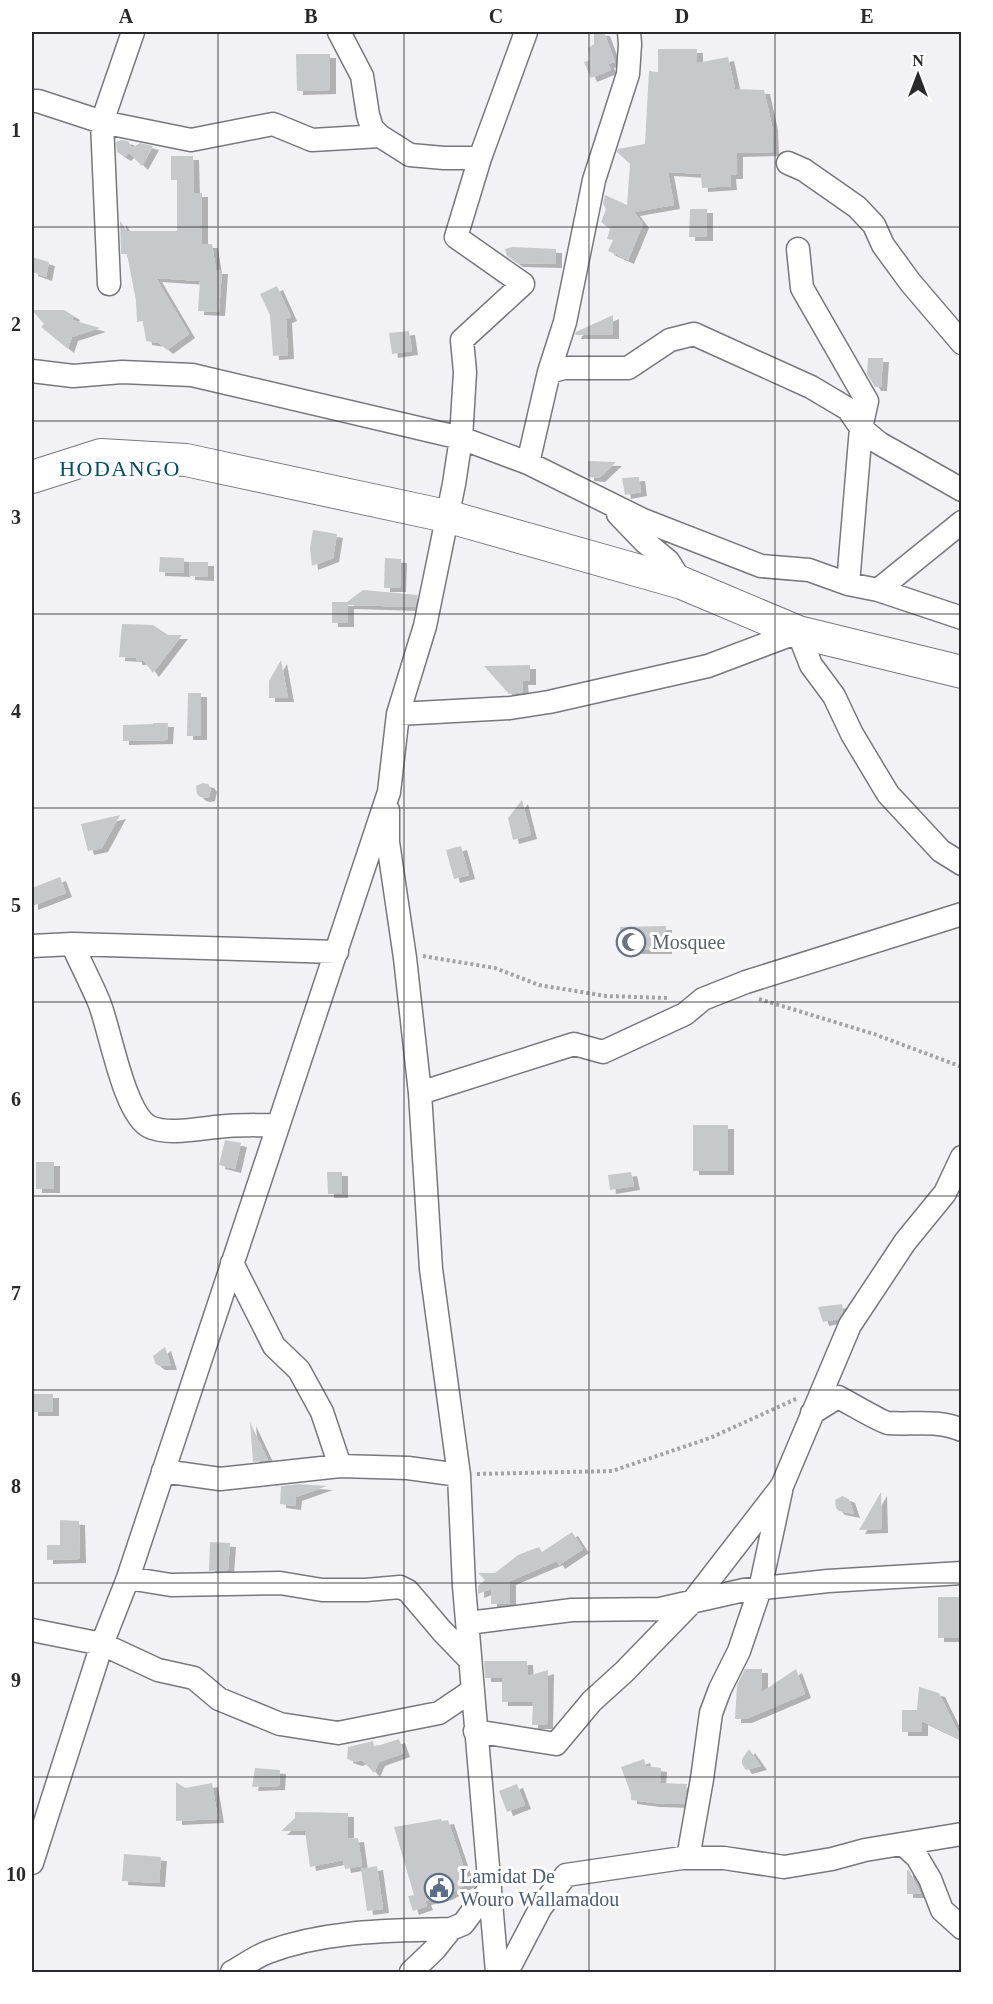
<svg xmlns="http://www.w3.org/2000/svg" width="993" height="2004" font-family="Georgia,serif">
<defs>
<filter id="shadow"><feDropShadow dx="6" dy="4" stdDeviation="0" flood-color="#0004"/></filter>
</defs>
<rect width="100%" height="100%" fill="#f2f2f6"/>
<!-- building -->
<path fill="#c7c8cc" filter="url(#shadow)" d="M594,32H604L615,62L608,64L611,70L591,78L584,62L590,60L588,48L594,44Z
M658,49H697V63L728,57L735,89L764,90L772,126L773,152L737,153V175H730L731,186L702,188L701,174L668,172L674,205L634,212L643,224L628,260L608,251L613,240L607,239L610,229L601,222L606,209L603,204L605,195L627,205L630,164L617,152L618,149L645,144L649,71L658,72Z
M296,54H330V90L297,91Z
M121,140L128,141L132,148L140,143L153,146L142,166L129,153L125,157L117,152L116,142Z
M171,156H193L194,193H202V244H212L216,270H222L219,312L198,311L200,281L156,278L189,334L167,350L159,343L146,341L143,321L137,322L136,301L127,254H121L120,221L127,231H177V180H171Z
M690,209H707V237H689Z
M513,247L556,249V264L517,263L507,256L505,249Z
M32,257L49,262L46,277L32,272Z
M277,286L291,317L286,319L288,355L273,356L270,315L260,294Z
M32,310H64L74,316L72,320L100,328L72,337L68,349L41,327L44,324Z
M613,315V335H575L576,332Z
M409,331L412,351L392,354L389,333Z
M868,358H883L881,387H875L867,374Z
M588,461L616,462L599,478L588,477Z
M639,477L641,492L625,495L622,478Z
M313,530L337,534L333,558L312,566L310,548Z
M160,557L184,558V573L159,572Z
M385,558L401,559L400,588H384Z
M189,562H208V577L189,576Z
M363,590L418,595L415,607L348,605V623H332V602H347Z
M122,624L153,625L168,635H182L153,673L144,661H136V658L119,657Z
M281,660L288,698H269V681Z
M530,665V681H522L523,692L509,694L484,666Z
M188,693H201V736H187Z
M153,723H168L167,740L123,741V725L153,724Z
M203,783L208,784L211,788L209,797L205,798L200,797L197,794L196,786Z
M522,800L531,835L513,840L508,818Z
M120,815L102,848L88,851L81,824Z
M461,846L469,875L454,879L446,850Z
M60,877L66,893L32,906V888Z
M666,926V950H620V927Z
M693,1125H728V1171H693Z
M225,1140L241,1143L235,1169L219,1165Z
M36,1162H54V1189H36Z
M327,1172H342V1194H328Z
M631,1172L634,1186L610,1190L608,1175Z
M842,1304L843,1311L838,1319L823,1322L818,1307Z
M165,1347L171,1366H159L155,1363L153,1356Z
M32,1394H53V1412H32Z
M250,1422L268,1460L253,1462Z
M299,1484L327,1486L296,1497L295,1506L280,1504L281,1486Z
M881,1492L882,1529L859,1530Z
M842,1496L849,1499L854,1514L839,1511L836,1508L835,1500Z
M60,1520L79,1521L80,1559L47,1560V1545H60Z
M572,1532L583,1549L559,1565L557,1561L510,1581V1604H491V1589L478,1594V1586L485,1580L478,1573H495L518,1555L539,1547L542,1552Z
M210,1542L230,1543L228,1570L209,1571Z
M938,1597H959V1638H938Z
M484,1661H527L528,1676L548,1670L547,1725H532L533,1702H502V1678H485Z
M745,1669H762V1692L796,1669L805,1694L746,1719H735L737,1685Z
M919,1687L939,1693L962,1740L922,1721V1732H902V1710H917Z
M399,1739L404,1753L379,1762L374,1773L362,1760L356,1762L347,1759L348,1747L373,1741L374,1747Z
M749,1749L761,1766L746,1770L742,1764V1759Z
M644,1759L646,1766L661,1768L660,1783L687,1784L684,1804L654,1803L631,1800V1794L621,1767Z
M255,1768L280,1770L279,1786L252,1787Z
M176,1782L185,1788L212,1783L218,1819L176,1821Z
M517,1784L525,1805L507,1812L499,1791Z
M295,1812L348,1813V1839L358,1838L362,1866L345,1869L343,1860L310,1867L305,1831H281L295,1818Z
M441,1819L442,1821L448,1820L469,1883L446,1896L425,1901L427,1906L413,1911L408,1896L414,1895L394,1827Z
M124,1854L161,1857L159,1883L122,1881Z
M377,1866L383,1909L367,1911L361,1869Z
M907,1870H909L921,1894H907Z"/>
<g fill="none" stroke-linecap="round" stroke-linejoin="round">
<!-- minor casing -->
<g stroke="#77787b" stroke-width="25">
<path id="minor" d="M339,32L362,76L368,115L372,128L380,136L410,155L444,158H480
M32,101H38L102,122L191,140L273,124L312,140L380,136
M788,163L804,170L857,207L874,225L883,245L910,282L962,343
M798,249L802,288L867,401L861,428L848,584
M109,284L102,122L133,32
M32,371L73,376L122,372L192,375L461,438L528,463L643,520L761,566L809,570L848,584L878,590L962,522
M549,372L565,322L594,180L628,74L630,44L629,32
M528,463L549,372L564,368H628L670,340L694,334L811,387L848,409L861,428L879,443L962,490
M618,514L645,542L668,561L682,583
M878,590L962,618
M398,714L510,708L549,702L708,666L798,632L811,665L834,696L852,734L888,794L941,851L962,864
M388,810V842L405,958L420,1093L431,1269L459,1475L464,1586L497,1972
M72,944C81,964 91,983 99,1002C110,1029 124,1115 150,1127C169,1136 206,1127 227,1126C243,1125 260,1125 277,1125
M32,946L72,944L337,952
M420,1093L574,1044L603,1052L685,1014L703,999L746,982L962,914
M232,1263L274,1346L299,1370L322,1412L340,1466L408,1468L459,1475
M812,1413L838,1397C848,1402 881,1422 888,1423C913,1425 937,1419 962,1430
M163,1471L220,1479L340,1466
M128,1578L171,1585L280,1583L322,1590H366L400,1587L408,1591L442,1631L470,1660
M468,1623L572,1610L660,1609L744,1590L828,1581L962,1573
M32,1630L102,1644L158,1670L194,1678L219,1699L280,1724L338,1733L439,1713L473,1690
M475,1731L556,1744L592,1701L624,1672L693,1601L782,1486L850,1325L905,1242L945,1193L962,1157
M903,1844L917,1857L930,1879L942,1910L962,1928
M688,1858L702,1779L711,1713L720,1689L739,1651L760,1589L781,1491
M32,1863L102,1644L128,1578L389,792L398,714L425,626L454,484L461,438L465,372L462,340L523,284L456,237L480,158L526,32
M232,1972C243,1966 255,1957 268,1952C326,1930 389,1931 451,1929L463,1924L490,1888
M411,1972L435,1949L451,1929
M507,1972L541,1907L566,1875L682,1858H724L784,1867L832,1859L865,1850L962,1834"/>
</g>
<!-- secondary casing -->
<g stroke="#77787b" stroke-width="34">
<path id="secondary" d="M32,477L101,455L186,460L446,516L682,583L798,632L962,672"/>
</g>
<!-- path -->
<path stroke="#a3a3a7" stroke-width="4" stroke-dasharray="3 3" stroke-linecap="butt" d="M423,956L495,968L539,985L606,996L668,998
M759,999L874,1034L962,1067
M477,1474L612,1471L710,1438L798,1398"/>
<!-- minor -->
<use href="#minor" stroke="#fff" stroke-width="22"/>
<!-- secondary -->
<use href="#secondary" stroke="#fff" stroke-width="32"/>
</g>
<!-- grid -->
<path fill="none" stroke="#29292b" stroke-width="1.5" stroke-opacity="0.55" d="M218,32V1972M404,32V1972M589,32V1972M775,32V1972M32,227H962M32,421H962M32,614H962M32,808H962M32,1002H962M32,1196H962M32,1390H962M32,1583H962M32,1777H962"/>
<!-- icons -->
<defs>
<g id="mosque-ring" transform="scale(1.5)"><circle r="9.5" fill="#fff" stroke="#6b7280" stroke-width="1.5"/><path d="M3.5-4.9A6 6 0 1 0 3.5 4.9A5 5 0 1 1 3.5-4.9Z" fill="#6b7280"/></g>
<g id="civic-ring" transform="scale(1.5)"><circle r="9.5" fill="#fff" stroke="#5c6f8a" stroke-width="1.5"/><path d="M-.6-6.5H3V-4.5H.6V-3L4-1V1h2V6H-6V1h2V-1L-.6-3ZM-1.2 2.5V6h2.4V2.5Z" fill="#5c6f8a"/></g>
</defs>
<g fill-rule="evenodd">
<use href="#mosque-ring" x="631" y="942"/>
<use href="#civic-ring" x="439" y="1888"/>
</g>
<g text-anchor="middle" stroke-width="6" stroke-linejoin="round" paint-order="stroke">
<!-- worship labels -->
<g font-size="20" fill="#5b616d" stroke="#fff" text-anchor="start">
<text x="652" y="949">Mosquee</text>
</g>
<!-- service labels -->
<g font-size="20" fill="#4e5e75" stroke="#fff" text-anchor="start">
<text x="460" y="1883">Lamidat De<tspan x="460" dy="23">Wouro Wallamadou</tspan></text>
</g>
<!-- quarter labels -->
<g font-size="22" letter-spacing="1.5" fill="#024d6a" stroke="#fff">
<text x="120" y="476">HODANGO</text>
</g>
</g>
<!-- border -->
<rect width="993" height="2004" fill="none" stroke="#ffffff" stroke-width="66"/>
<!-- north arrow -->
<g transform="translate(918 75)" stroke="#ffffff" stroke-width="4.5" paint-order="stroke">
<path d="M0-4.5L10 22L0 15L-10 22Z" fill="#29292b"/>
<text y="-9" font-size="16" font-weight="bold" text-anchor="middle" fill="#29292b">N</text>
</g>
<rect x="33" y="33" width="927" height="1938" fill="none" stroke="#29292b" stroke-width="2"/>
<g font-size="20" text-anchor="middle" font-weight="bold" fill="#29292b">
<text x="126" y="23">A</text>
<text x="311" y="23">B</text>
<text x="496" y="23">C</text>
<text x="682" y="23">D</text>
<text x="867" y="23">E</text>
<text x="16" y="137">1</text>
<text x="16" y="331">2</text>
<text x="16" y="524">3</text>
<text x="16" y="718">4</text>
<text x="16" y="912">5</text>
<text x="16" y="1106">6</text>
<text x="16" y="1300">7</text>
<text x="16" y="1493">8</text>
<text x="16" y="1687">9</text>
<text x="16" y="1881">10</text>
</g>
</svg>
